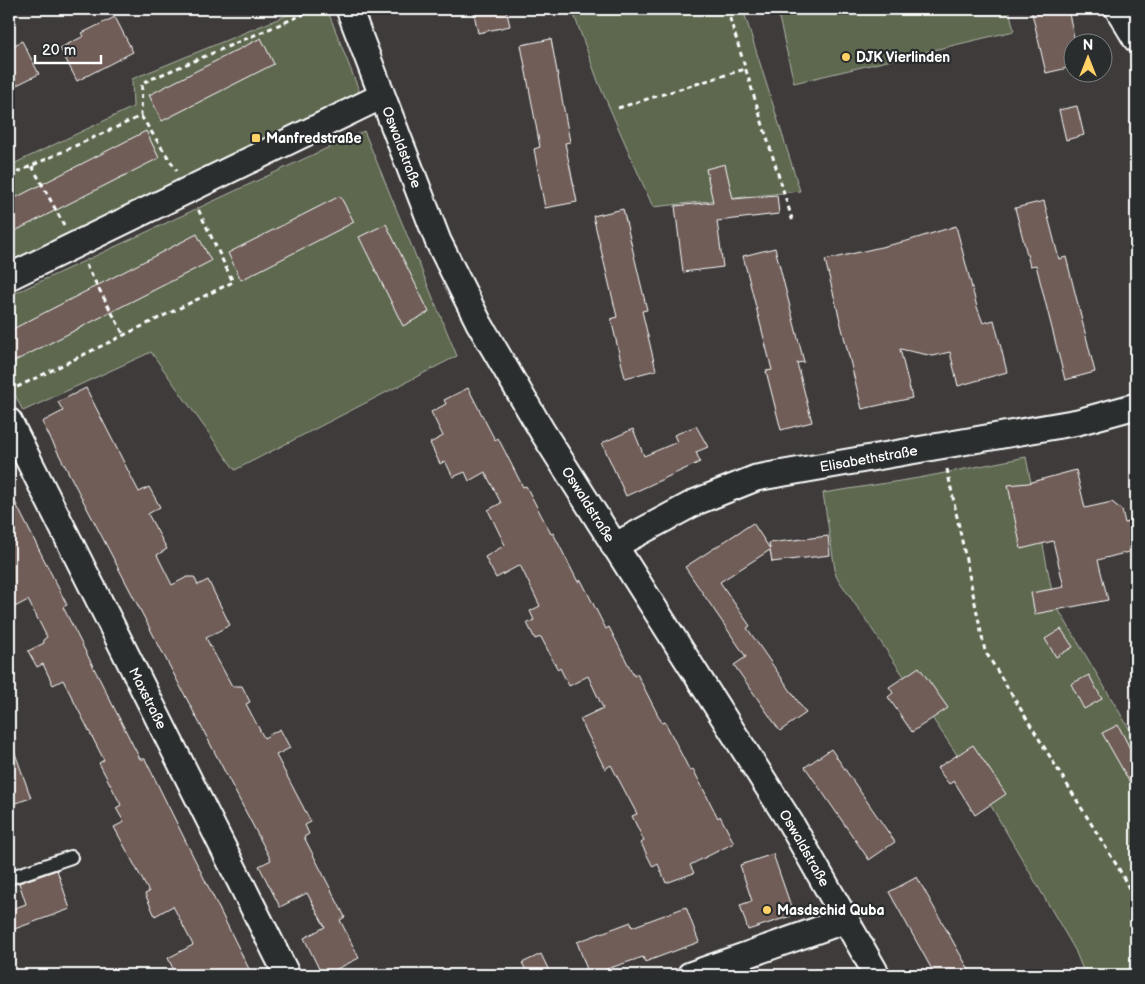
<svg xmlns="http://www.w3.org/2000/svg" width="1145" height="984" font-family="'Balsamiq Sans',sans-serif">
<rect width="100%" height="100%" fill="#3f3b3b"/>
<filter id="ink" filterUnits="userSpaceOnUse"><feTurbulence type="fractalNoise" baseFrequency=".02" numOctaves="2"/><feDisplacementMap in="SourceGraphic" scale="10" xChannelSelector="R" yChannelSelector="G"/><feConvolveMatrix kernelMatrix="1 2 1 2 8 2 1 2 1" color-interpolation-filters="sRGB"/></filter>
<g filter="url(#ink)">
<!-- green -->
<path fill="#5d684f" stroke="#aeb4a7" d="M302,9H327L360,93L9,267V166L133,107L132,79Z
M572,9H743L800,191L653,207L599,84Z
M777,9H1009L1014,31L794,83Z
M364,131L457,356L235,470L151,352L23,411L9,383V296Z
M1026,457L1054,602L1136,740V975H1085L1075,950L987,799L836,576L823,493L919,478Z"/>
<!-- building -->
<path fill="#6f5d58" stroke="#fff" d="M473,9H506L510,26L478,33Z
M1031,9H1068L1075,42H1072V67L1046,73Z
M115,17L133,52L77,81L60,48L84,36L82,33Z
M261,38L274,64L162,121L149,95Z
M551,39L570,142L565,143L577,202L545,208L534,149L540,147L521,45Z
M22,41L39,74L9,89V48Z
M1077,106L1084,135L1066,140L1059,110Z
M146,131L159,158L9,234V201Z
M725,164L733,199L777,195L779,214L717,221L723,267L683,272L675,206L713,202L706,169Z
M340,196L354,222L241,280L228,253Z
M1044,201L1059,259L1066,257L1095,372L1065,380L1036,265L1030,266L1015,208Z
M623,209L647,310L642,311L656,370L625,378L611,319L617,317L593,216Z
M386,224L429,312L403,326L359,237Z
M956,226L977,307L983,323L994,320L1007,372L958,386L950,352L933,356L900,349L912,398L862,409L825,260L907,241Z
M197,234L211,261L9,364V331Z
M775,248L804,362L797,363L812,422L781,430L766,371L772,370L743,256Z
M86,388L139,492L149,487L160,507L148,514L167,549L157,555L172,585L187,577H194L198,585L208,580L230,625L206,638L232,686H242L250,702L246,704L264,738L280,729L290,748L276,755L311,822L305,825L309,834L304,837L345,917L340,920L359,958L325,975H322L304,938L325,927L307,893L280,907L259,866L271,860L42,422L63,411L58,402Z
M468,388L495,440L498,438L523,487L526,486L551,534L553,533L578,582L581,580L606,629L609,627L634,676L637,674L662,723L665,722L690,771L693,769L718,818L720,816L734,843L690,865L694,873L666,883L658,864L653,867L641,843L644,841L632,816L637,814L611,765L605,769L580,719L603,708L588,676L569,686L560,668L558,670L541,637L535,639L527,623L534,620L530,611L540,606L520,565L496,578L485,557L505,545L488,510L501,503L485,472L469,481L465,472L453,477L445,461L440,464L430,443L443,436L431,412L446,404L444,400Z
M696,426L708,447L696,452L700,462L626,496L602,443L633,429L644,456L677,442L674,435Z
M1076,470L1085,508L1112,502L1122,510L1125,523L1136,520V550L1098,560L1108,600L1035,614L1031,593L1064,587L1053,541L1021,549L1008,485L1028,483Z
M9,490L67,605L63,607L140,759H145L252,975H176L168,958L193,945L173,906L155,916L145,894L149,892L114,827L124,822L116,808L121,805L99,763L104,760L63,680L53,685L43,664L37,667L28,651L44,643L43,640L47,637L28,600L9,610Z
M753,523L770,549L769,543L828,536L830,555L772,562L770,550L720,582L750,626L747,628L806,713L780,731L734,665L746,657L685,567Z
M1061,629L1073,647L1056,657L1045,639Z
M919,667L948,708L912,732L888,697L893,693L889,687Z
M1089,675L1102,699L1084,709L1071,684Z
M1118,725L1136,760V793L1102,733Z
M9,742H11L31,798L9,805Z
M973,745L1006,794L975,815L954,781L949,784L937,768Z
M831,749L895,842L869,860L805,767Z
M773,854L794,915L748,930L740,905L752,901L740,865Z
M57,870L70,909L9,931V910L26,904L19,883Z
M917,877L960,954L972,975H935L889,892Z
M686,907L699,942L645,962L643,957L589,975L577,942L631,922L632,927Z
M541,954L551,975H529L522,963Z"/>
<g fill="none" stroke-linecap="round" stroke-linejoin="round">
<!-- service casing -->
<g stroke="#fff" stroke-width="16">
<path id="service" d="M9,878L71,857"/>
</g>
<!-- minor casing -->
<g stroke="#fff" stroke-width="29">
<g id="minor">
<path id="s1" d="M349,9L438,241L479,323L542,431L790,822L877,975"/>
<path d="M1118,9L1136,39"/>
<path d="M9,277L382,96"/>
<path id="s2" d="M9,421L287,975"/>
<path id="s3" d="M614,546L696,502L756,478L1078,422L1136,406"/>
<path d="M690,975L846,920"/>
</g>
</g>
<!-- path -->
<path stroke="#fff" stroke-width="3" stroke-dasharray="5 4" stroke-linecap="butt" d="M727,9L793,222
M618,108L745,69
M141,116L177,171
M32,166L64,225
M9,176L141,116L142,83L316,9
M86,265L124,335
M9,391L233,282L198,209
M947,469L985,651L1119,869L1136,902"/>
<!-- service -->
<use href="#service" stroke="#2a2d2e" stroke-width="12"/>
<!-- minor -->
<use href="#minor" stroke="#2a2d2e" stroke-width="25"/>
</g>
</g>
<!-- markers -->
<g fill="#ffd166" stroke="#2a2d2e" stroke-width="2">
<circle cx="846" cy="57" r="5"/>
<rect x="251" y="133" width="10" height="10" rx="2.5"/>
<circle cx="767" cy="910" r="5"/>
</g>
<g text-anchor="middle" stroke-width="4.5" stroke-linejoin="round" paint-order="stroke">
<!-- poi labels -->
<g font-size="14" font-weight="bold" fill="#fff" stroke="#2a2d2e" text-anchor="start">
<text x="856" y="62">DJK Vierlinden</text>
<text x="266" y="143">Manfredstraße</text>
<text x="777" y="915">Masdschid Quba</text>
</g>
<!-- street labels -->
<g font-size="14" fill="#fff" stroke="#2a2d2e">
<text dy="5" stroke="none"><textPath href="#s1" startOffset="148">Oswaldstraße</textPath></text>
<text dy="5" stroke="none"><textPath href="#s3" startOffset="272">Elisabethstraße</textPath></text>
<text dy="5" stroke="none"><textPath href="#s1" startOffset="552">Oswaldstraße</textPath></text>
<text dy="5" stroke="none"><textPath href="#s2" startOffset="310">Maxstraße</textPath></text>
<text dy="5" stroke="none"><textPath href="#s1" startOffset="958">Oswaldstraße</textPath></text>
</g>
</g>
<!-- margin -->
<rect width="1145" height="984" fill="none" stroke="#2a2d2e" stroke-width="30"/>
<rect x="15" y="15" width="1115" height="954" fill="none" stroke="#fff" stroke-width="2" filter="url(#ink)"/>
<!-- north arrow -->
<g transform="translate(1088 58)"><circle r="24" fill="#2a2d2e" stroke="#7f8182"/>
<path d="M0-4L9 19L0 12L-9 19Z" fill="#ffd166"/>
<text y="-8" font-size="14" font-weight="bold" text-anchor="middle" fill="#ffffff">N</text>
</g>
<!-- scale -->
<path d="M35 55v8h66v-8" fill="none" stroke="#ffffff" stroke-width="2.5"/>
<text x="42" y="55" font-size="15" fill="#ffffff" stroke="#2a2d2e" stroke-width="4" paint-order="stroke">20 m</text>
</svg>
